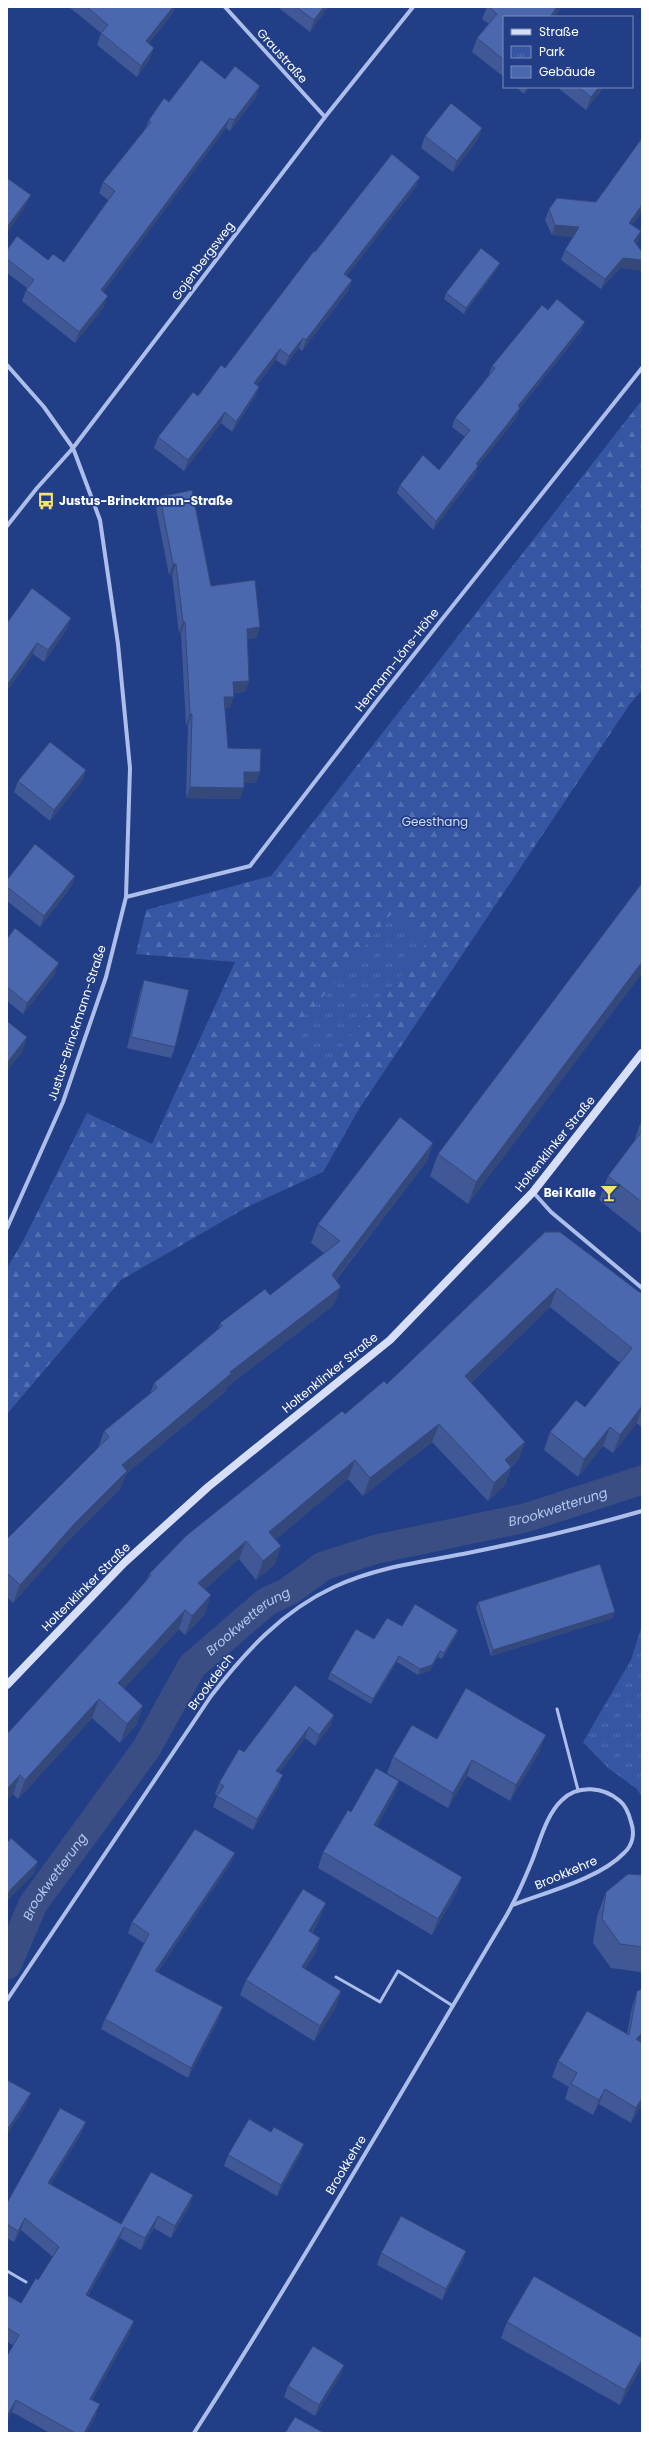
<svg xmlns="http://www.w3.org/2000/svg" width="649" height="2440" font-family="Poppins,sans-serif">
<defs>
<pattern id="forest-firs" width="22" height="20" patternUnits="userSpaceOnUse"><rect width="22" height="20" fill="#3656a3"/><path d="M5 1l3.5 6h-7zM16 11l3.5 6h-7z" fill="#546fb1"/></pattern>
<pattern id="park-tufts" width="24" height="20" patternUnits="userSpaceOnUse"><rect width="24" height="20" fill="#3656a3"/><path d="M3 7l-1-3M5 7V3M7 7l1-3M15 17l-1-3M17 17v-4M19 17l1-3" fill="none" stroke="#546fb1"/></pattern>
</defs>
<rect width="100%" height="100%" fill="#223e86"/>
<!-- forest -->
<path fill="url(#forest-firs)" d="M642,400V690L630,704L359,1109L323,1172L249,1206L121,1280L7,1414V1268L23,1241L87,1113L152,1144L235,962L136,954L146,910L271,876Z"/>
<!-- park -->
<path fill="url(#park-tufts)" d="M393,912L428,941L328,1064L292,1034Z
M642,1625V1797L637,1789L608,1768L583,1742L631,1660Z"/>
<g fill="none" stroke-linecap="round" stroke-linejoin="round">
<!-- canal -->
<path stroke="#3a4e84" stroke-width="29" id="s1" d="M7,1965L33,1904L146,1749L192,1666L266,1602L289,1591L323,1566L377,1549L525,1518L642,1480"/>
<!-- lane -->
<path stroke="#acbee9" stroke-width="3" d="M557,1709L578,1790
M336,1977L380,2002L398,1971L453,2006
M7,2271L26,2282"/>
<!-- street -->
<path stroke="#acbee9" stroke-width="4" d="M225,7L325,117
M7,365L44,407L73,448L100,520L118,644L130,768L126,897L106,977L63,1102L7,1228
M7,526L37,488L73,448L325,117L413,7
M126,897L250,866L377,701L642,368
M533,1192L551,1212L642,1288
M7,2000L211,1696C245,1652 282,1611 334,1587C374,1568 419,1562 463,1554C523,1542 583,1528 642,1511
M194,2433C301,2266 400,2094 502,1923C514,1904 523,1883 532,1861C540,1841 546,1815 562,1800C578,1784 604,1787 620,1801C626,1806 629,1814 631,1822C635,1833 633,1845 624,1853C599,1879 546,1892 513,1905"/>
<!-- secondary -->
<path stroke="#d6dff7" stroke-width="8" d="M7,1685L124,1563L208,1487L390,1340L533,1192L642,1053"/>
</g>
<!-- wall -->
<path fill="#405996" d="M69,7H175L172,14L149,43L150,59L137,77L97,45L101,33Z
M279,7H328L310,32L279,8Z
M487,7H562L554,17H504V77L472,52L477,38L489,24L482,19Z
M225,79L256,97L230,131L226,128L103,292L104,307L75,343L22,301L27,288L7,273V250L48,260L64,262L108,200L99,193L103,182L145,129L149,120L169,102Z
M516,87H530L524,94Z
M557,87H602L601,91L586,110Z
M482,128L478,139L453,172L421,148L425,136Z
M420,177L416,187L346,276L352,280L348,291L302,351L299,348L285,366L276,360L257,385L259,387L255,397L232,432L221,423L184,471L154,448L158,437L225,368L315,252Z
M549,209L642,211L632,225L641,231L638,242L620,268L601,289L561,260L565,250L573,237L552,235L545,220Z
M498,268L464,314L444,299L446,293Z
M548,310L582,330L520,408L517,417L478,466L475,475L433,530L397,493L400,485L439,470L465,437L452,427L455,418L490,375L489,374L492,366Z
M160,497L211,586L260,627L256,638L247,639L249,681L245,692L234,693L230,708H225L228,748L256,783H244L240,799L186,798L188,725H186L181,633H179L172,575H169L156,508Z
M71,618L67,629L44,662L33,654L7,691V623Z
M86,770L82,781L50,821L14,792L18,781Z
M75,876L71,887L40,927L7,901V880Z
M642,883V973L468,1204L430,1176L438,1154Z
M7,939L55,974L23,1014L7,1001Z
M144,980L175,1047L171,1058L127,1048L140,992Z
M642,1122V1234L599,1200L608,1176L634,1142L640,1124Z
M433,1143L427,1161L336,1280L334,1305L227,1387L225,1392L126,1474L120,1489L69,1540L13,1603L7,1597V1539L98,1448L104,1431L150,1394L154,1383L218,1330L220,1323L270,1295L324,1253L311,1243L318,1224Z
M545,1232L642,1294V1428L637,1423L613,1453L603,1446L578,1477L544,1450L550,1432L585,1407L620,1363L550,1307L471,1383L525,1442L518,1460L511,1467L505,1485L488,1501L432,1442L363,1496L348,1479L275,1540L281,1546L274,1565L256,1580L239,1559L205,1589V1614L185,1635L179,1629L124,1688L137,1724L120,1743L92,1718L18,1799L13,1794L7,1734L125,1605L147,1580L149,1574L345,1414L387,1384Z
M478,1602L613,1618L491,1656L476,1608Z
M402,1626L458,1630L456,1636L442,1659L438,1657L429,1671L418,1675L397,1662L371,1704L328,1679L330,1673L374,1639Z
M334,1715L330,1726L315,1746L305,1738L279,1773V1786L253,1830L213,1807L217,1796L215,1794L219,1783L244,1752Z
M437,1739L540,1751L510,1801L467,1776L448,1808L387,1773L393,1757Z
M399,1781L393,1797L376,1827L462,1877L456,1893L432,1935L318,1868L323,1852L351,1812Z
M231,1863L157,1973L220,2017L188,2078L101,2029L105,2019L144,1943L128,1933L132,1922Z
M642,1875V1971L640,1972L611,1968L593,1943L597,1916L606,1892Z
M320,1918L312,1933L320,1938L315,1953L305,1969L341,1991L336,2007L314,2041L240,1995L246,1980Z
M642,1989V2104L631,2123L599,2104L593,2115L565,2099L569,2087L552,2077L558,2061L627,2034L632,2007L637,1991Z
M86,2122L81,2134L50,2185L121,2224L193,2195L189,2207L171,2238L154,2228L141,2250L120,2238L88,2296L130,2333L92,2400L96,2416L86,2433H50L12,2412L13,2345L7,2342V2295L21,2303L38,2280L53,2257L21,2230L14,2242L7,2238V2203Z
M271,2132L304,2144L300,2155L277,2196L224,2166L228,2155Z
M466,2251L462,2263L442,2300L377,2265L381,2253Z
M507,2322L642,2366L620,2405L501,2338Z
M344,2365L340,2376L315,2416L284,2397L288,2386Z"/>
<!-- shaded-wall -->
<path fill="#34487a" d="M173,7H175L172,14L141,52L146,41Z
M324,7H328L310,32L314,20Z
M557,7H562L554,17H550Z
M154,48L150,59L137,77L141,66Z
M260,86L256,97L230,131L234,120Z
M527,87H530L524,94Z
M599,87H602L601,91L586,110L591,97Z
M230,118L226,128L97,301L101,290Z
M482,128L478,139L453,172L457,161Z
M420,177L416,187L340,285L344,274Z
M31,195L26,206L7,233V227Z
M642,205V211L626,233L629,223Z
M555,225L579,227L576,238L552,235Z
M641,231L638,242L631,251L634,241Z
M623,258L642,260V271L620,268L601,289L605,279Z
M500,263L498,268L464,314L466,308Z
M352,280L348,291L302,351L306,340Z
M108,296L104,307L75,343L79,332Z
M585,322L582,330L515,414L518,406Z
M303,338L299,348L285,366L289,356Z
M280,349L276,360L250,394L254,383Z
M259,387L255,397L232,432L236,422Z
M520,408L517,417L473,473L476,464Z
M225,412L221,423L184,471L188,460Z
M478,466L475,475L433,530L436,521Z
M173,564H176L172,575H169Z
M71,618L67,629L44,662L48,650Z
M183,622H185L181,633H179Z
M260,627L256,638L243,640L247,629Z
M37,643L33,654L7,691V685Z
M249,681L245,692L229,693L233,682Z
M224,697H234L230,708H220Z
M190,714H192L188,725H186Z
M86,770L82,781L50,821L54,810Z
M244,772H260L256,783H240Z
M190,787L244,788L240,799L186,798Z
M75,876L71,887L40,927L44,916Z
M642,962V973L468,1204L476,1182Z
M59,963L55,974L23,1014L27,1003Z
M27,1037L22,1053L7,1071V1063Z
M433,1143L427,1161L325,1293L332,1275Z
M341,1287L334,1305L227,1387L225,1392L126,1474L120,1489L69,1540L13,1603L20,1585L122,1465L230,1372Z
M557,1288L550,1307L458,1395L465,1376Z
M642,1406V1408L637,1423L613,1453L620,1435Z
M439,1424L432,1442L363,1496L370,1478Z
M610,1427L603,1446L578,1477L584,1459Z
M525,1442L518,1460L498,1478L505,1460Z
M355,1460L348,1479L262,1551L269,1532Z
M511,1467L505,1485L488,1501L494,1483Z
M246,1541L239,1559L191,1601L198,1583Z
M281,1546L274,1565L256,1580L263,1561Z
M211,1595L205,1614L185,1635L192,1616Z
M185,1610L179,1629L112,1702L118,1683Z
M615,1612L613,1618L491,1656L493,1650Z
M458,1630L456,1636L442,1659L444,1653Z
M440,1651L438,1657L429,1671L418,1675L420,1669Z
M399,1656L397,1662L371,1704L373,1699Z
M99,1699L92,1718L18,1799L25,1780Z
M143,1706L137,1724L120,1743L127,1724Z
M334,1715L330,1726L315,1746L319,1735Z
M309,1727L305,1738L272,1782L276,1771Z
M546,1735L540,1751L510,1801L516,1785Z
M472,1760L467,1776L448,1808L453,1793Z
M20,1775L13,1794L7,1800V1789Z
M283,1775L279,1786L253,1830L257,1819Z
M399,1781L393,1797L368,1841L374,1825Z
M235,1853L231,1863L151,1982L155,1971Z
M38,1862L34,1874L7,1901V1898L10,1890Z
M462,1877L456,1893L432,1935L438,1919Z
M326,1903L320,1918L303,1946L309,1931Z
M320,1938L315,1953L296,1982L302,1967Z
M341,1991L336,2007L314,2041L320,2026Z
M223,2007L220,2017L188,2078L191,2068Z
M642,2033V2044L636,2039Z
M605,2089L599,2104L593,2115L599,2100Z
M31,2093L27,2104L7,2135V2130Z
M642,2098V2104L631,2123L636,2108Z
M86,2122L81,2134L44,2195L48,2183Z
M304,2144L300,2155L277,2196L281,2185Z
M193,2195L189,2207L171,2238L175,2226Z
M158,2216L154,2228L141,2250L145,2238Z
M25,2218L21,2230L14,2242L18,2231Z
M124,2227L120,2238L82,2306L86,2295Z
M466,2251L462,2263L442,2300L446,2289Z
M134,2321L130,2333L86,2410L90,2399Z
M642,2360V2366L620,2405L625,2390Z
M344,2365L340,2376L315,2416L319,2405Z
M16,2400L12,2412L7,2421V2416Z
M100,2404L96,2416L86,2433H84Z"/>
<!-- building -->
<path fill="#4b67ae" stroke="#34487a" d="M87,7H173L146,41L154,48L141,66L101,33L108,25Z
M296,7H324L314,20Z
M489,7H557L550,17H504V60L477,38L497,14Z
M201,60L225,79L235,66L260,86L234,120L230,118L101,290L108,296L79,332L26,290L34,280L7,259V250L17,236L48,260L53,254L64,262L115,191L103,182L151,122L149,120L164,98L169,102Z
M578,87H599L591,97Z
M451,103L482,128L457,161L425,136Z
M642,138V205L629,223L641,231L634,241L642,252V260L623,258L605,279L565,250L579,227L555,225L549,209L557,198L596,202Z
M392,154L420,177L344,274L352,280L306,340L303,338L289,356L280,349L254,383L259,387L236,422L225,412L188,460L158,437L193,392L198,396L221,365L225,368L314,251L315,252Z
M7,178L31,195L7,227Z
M481,248L500,263L466,308L446,293Z
M557,299L585,322L518,406L520,408L476,464L478,466L436,521L400,485L423,455L439,470L470,430L455,418L495,368L492,366L542,305L548,310Z
M192,490L211,586L255,580L260,627L247,629L249,681L233,682L234,697H224L228,748L261,749L260,772H244V788L190,787L192,714H190L185,622H183L176,564H173L160,497Z
M32,588L71,618L48,650L37,643L7,685V623Z
M50,742L86,770L54,810L18,781Z
M35,844L75,876L44,916L7,887V880Z
M642,883V962L476,1182L438,1154Z
M15,928L59,963L27,1003L7,987V939Z
M144,980L189,990L175,1047L131,1037Z
M7,1021L27,1037L7,1063Z
M400,1117L433,1143L332,1275L341,1287L230,1372L232,1373L122,1465L127,1471L76,1522L20,1585L7,1573V1539L109,1437L104,1431L157,1388L154,1383L222,1326L220,1323L265,1289L270,1295L340,1241L318,1224Z
M642,1131V1202L608,1176Z
M545,1232H560L642,1294V1406L620,1435L610,1427L584,1459L550,1432L576,1400L585,1407L632,1348L557,1288L465,1376L525,1442L505,1460L511,1467L494,1483L439,1424L370,1478L355,1460L269,1532L281,1546L263,1561L246,1541L198,1583L211,1595L192,1616L185,1610L118,1683L143,1706L127,1724L99,1699L25,1780L20,1775L7,1789V1734L125,1605L151,1575L149,1574L187,1535L342,1411L345,1414L384,1381L387,1384Z
M600,1564L615,1612L493,1650L478,1602Z
M415,1604L458,1630L444,1653L440,1651L432,1665L420,1669L399,1656L373,1699L330,1673L356,1629L374,1639L387,1618L402,1626Z
M295,1685L334,1715L319,1735L309,1727L276,1771L283,1775L257,1819L217,1796L224,1786L219,1783L239,1749L244,1752Z
M466,1688L546,1735L516,1785L472,1760L453,1793L393,1757L412,1725L437,1739Z
M376,1768L399,1781L374,1825L462,1877L438,1919L323,1852L348,1810L351,1812Z
M195,1829L235,1853L155,1971L223,2007L191,2068L105,2019L149,1934L132,1922Z
M11,1838L38,1862L10,1890L7,1898V1843Z
M628,1874L642,1875V1947L620,1944L602,1919L606,1892Z
M303,1889L326,1903L309,1931L320,1938L302,1967L341,1991L320,2026L246,1980Z
M642,1989V2033L636,2039L642,2043V2098L636,2108L605,2089L599,2100L571,2084L577,2073L558,2061L587,2011L629,2035L637,1991Z
M7,2080L31,2093L7,2130Z
M60,2108L86,2122L48,2183L121,2224L151,2172L193,2195L175,2226L158,2216L145,2238L124,2227L86,2295L134,2321L90,2399L100,2404L84,2433H75L16,2400L7,2416V2356L19,2335L7,2328V2295L21,2303L36,2278L38,2280L59,2247L25,2218L18,2231L7,2224V2203Z
M249,2119L271,2132L274,2127L304,2144L281,2185L228,2155Z
M401,2216L466,2251L446,2289L381,2253Z
M534,2276L642,2338V2360L625,2390L507,2322Z
M313,2346L344,2365L319,2405L288,2386Z
M295,2417L324,2433H285Z"/>
<!-- icons -->
<defs>
<g id="bus-bare" transform="scale(1.38)"><path d="M-5-6H5V4H4V6H2V4H-2V6H-4V4H-5ZM-3.5-4V0h7V-4ZM-3.5 1.2v1.5H-2V1.2ZM2 1.2v1.5H3.5V1.2Z" fill="#f5e36e" stroke="#223e86" stroke-width="2.5" paint-order="stroke"/></g>
<g id="bar-bare" transform="scale(1.38)"><path d="M-6-5H6L.8 .8V4.5H3.5V6h-7V4.5H-.8V.8Z" fill="#f5e36e" stroke="#223e86" stroke-width="2.5" paint-order="stroke"/></g>
</defs>
<g fill-rule="evenodd">
<use href="#bus-bare" x="46" y="501"/>
<use href="#bar-bare" x="609" y="1193"/>
</g>
<g text-anchor="middle" stroke-width="3.5" stroke-linejoin="round" paint-order="stroke">
<!-- street labels -->
<g font-size="12" fill="#fff" stroke="#223e86">
<text transform="translate(282 56) rotate(48)" y="4">Graustraße</text>
<text transform="translate(203 261) rotate(-53)" y="4">Gojenbergsweg</text>
<text transform="translate(397 660) rotate(-52)" y="4">Hermann-Löns-Höhe</text>
<text transform="translate(77 1023) rotate(-72)" y="4">Justus-Brinckmann-Straße</text>
<text transform="translate(555 1144) rotate(-51)" y="4">Holtenklinker Straße</text>
<text transform="translate(330 1373) rotate(-39)" y="4">Holtenklinker Straße</text>
<text transform="translate(86 1587) rotate(-45)" y="4">Holtenklinker Straße</text>
<text transform="translate(211 1682) rotate(-53)" y="4">Brookdeich</text>
<text transform="translate(566 1873) rotate(-23)" y="4">Brookkehre</text>
<text transform="translate(346 2165) rotate(-59)" y="4">Brookkehre</text>
</g>
<!-- poi labels -->
<g font-size="12" font-weight="bold" fill="#fff" stroke="#223e86" text-anchor="start">
<text x="59" y="505">Justus-Brinckmann-Straße</text>
<text x="596" y="1197" text-anchor="end">Bei Kalle</text>
</g>
<!-- park labels -->
<g font-size="12" fill="#d0dbf7" stroke="#223e86">
<text x="435" y="826">Geesthang</text>
</g>
<!-- water labels -->
<g font-size="13" font-style="italic" fill="#b7c8f0" stroke="#223e86">
<text dy="5" stroke="none"><textPath href="#s1" startOffset="761">Brookwetterung</textPath></text>
<text dy="5" stroke="none"><textPath href="#s1" startOffset="425">Brookwetterung</textPath></text>
<text dy="5" stroke="none"><textPath href="#s1" startOffset="101">Brookwetterung</textPath></text>
</g>
</g>
<!-- border -->
<rect width="649" height="2440" fill="none" stroke="#ffffff" stroke-width="16"/>
<!-- legend -->
<rect x="503" y="16" width="130" height="72" fill="#223e86" stroke="#7a8bb6"/>
<rect x="511" y="29" width="20" height="6" fill="#d6dff7" stroke="#7a8bb6"/>
<text x="539" y="36" font-size="12" fill="#ffffff">Straße</text>
<rect x="511" y="46" width="20" height="12" fill="url(#park-tufts)" stroke="#7a8bb6"/>
<text x="539" y="56" font-size="12" fill="#ffffff">Park</text>
<rect x="511" y="66" width="20" height="12" fill="#4b67ae" stroke="#7a8bb6"/>
<text x="539" y="76" font-size="12" fill="#ffffff">Gebäude</text>
</svg>
